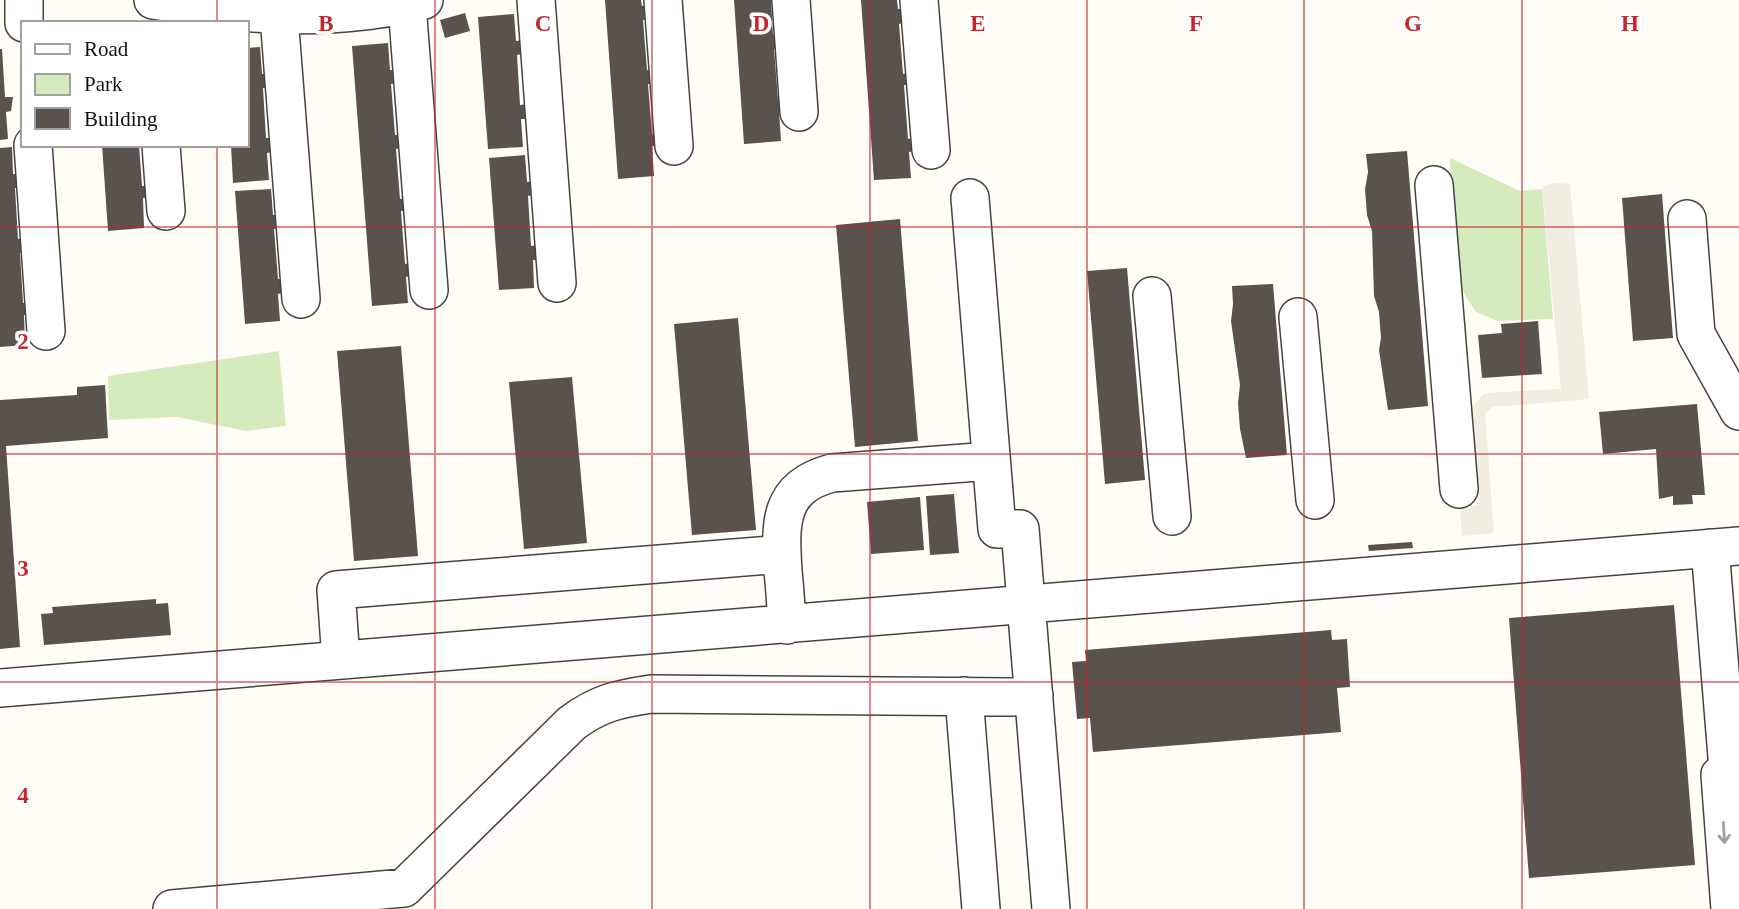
<svg xmlns="http://www.w3.org/2000/svg" width="1739" height="909" font-family="Georgia,serif">
<rect width="100%" height="100%" fill="#fffdf5"/>
<!-- green -->
<path fill="#d5ebbd" d="M1450,158L1520,191L1542,189L1553,319L1498,321L1476,312L1469,302L1458,281Z
M279,351L286,426L246,431L177,417L109,420L108,376Z"/>
<!-- plaza -->
<path fill="#f1ede2" d="M1557,183L1570,184L1589,399L1493,407L1485,414L1494,533L1462,536L1460,507L1479,505L1471,408L1485,393L1561,389L1542,186Z"/>
<!-- building -->
<path fill="#5a524d" d="M605,0H641L642,6L650,5L648,19L643,20L647,70L654,69L652,84H648L652,134L660,133L658,146H652L654,176L618,179Z
M734,0H771L773,35H781L779,49H774L778,100L786,98L785,111H779L781,141L744,144Z
M861,0H897L898,9H906L903,23L899,24L903,74L911,72L910,85H904L908,139L916,137L915,151L909,152L911,178L874,180Z
M465,13L470,31L445,38L440,20Z
M514,14L516,41L524,40L522,54L517,55L520,105L528,104L526,119H521L523,147L488,149L478,17Z
M388,43L390,70H398L396,83L391,84L395,135L402,134L400,148L396,149L400,199L408,198L406,211H401L405,264L413,262L411,276L406,277L408,303L372,306L352,46Z
M260,47L262,74H270L268,87L263,88L266,138H274L272,152L267,153L269,180L233,183L231,145H247V48Z
M0,49H2L5,97H13L11,111L6,112L8,139L0,140Z
M102,145H139L142,186L151,185L149,198H143L144,228L108,231Z
M12,147L13,174H21L19,188H15L18,239L26,238L24,253H20L23,303L32,302L30,315H24L25,345L0,347V148Z
M1407,151L1428,406L1388,410L1379,350L1381,338L1379,312L1374,296L1372,231L1367,215L1365,189L1368,172L1366,154Z
M525,155L527,182L535,181L533,195L528,196L531,246L539,245L538,260H533L534,288L499,290L489,158Z
M271,189L273,215H281L279,228L274,229L278,279H286L283,293L278,294L280,321L245,324L235,191Z
M1662,194L1673,338L1633,341L1622,198Z
M900,219L918,441L855,447L836,225Z
M1127,268L1145,480L1105,484L1087,271Z
M1273,284L1287,455L1246,458L1240,429L1238,403L1240,385L1231,321L1233,304L1232,286Z
M738,318L756,530L692,535L674,324Z
M1538,321L1542,374L1482,378L1478,335L1502,333L1501,324Z
M401,346L418,556L354,561L337,351Z
M572,377L587,543L524,549L509,382Z
M105,385L108,438L6,446L20,647L0,649V400L77,395V387Z
M1697,404L1705,495H1692L1693,504L1673,505V496L1659,499L1656,449L1603,454L1599,412Z
M954,494L959,553L930,555L926,496Z
M920,497L924,550L871,554L867,502Z
M1412,542L1413,548L1369,551L1368,545Z
M156,599V604L168,603L171,635L44,645L41,614L53,613L52,607Z
M1674,605L1695,865L1529,878L1509,618Z
M1331,630L1332,640L1347,639L1350,687L1337,688L1341,732L1093,752L1090,718L1077,719L1072,662L1086,661L1085,650Z"/>
<g fill="none" stroke-linecap="round" stroke-linejoin="round">
<!-- minor casing -->
<g stroke="#444" stroke-width="40">
<path id="minor" d="M24,0V23
M153,0C227,12 290,20 365,11C385,8 404,6 424,0
M536,0L557,283
M663,0L674,146
M791,0L799,112
M919,0L931,150
M407,5L429,290
M279,16L301,299
M33,145L46,331
M161,145L166,211
M1434,185L1459,489
M970,198L997,529H1020L1051,909
M1687,219L1696,334L1739,411
M1152,296L1172,516
M1298,317L1315,500
M1710,548L1728,769L1720,775L1730,909
M787,625C786,607 785,589 783,571C780,524 778,487 832,473L991,461
M341,660L336,590L782,554
M0,688L1739,546
M964,696L981,909
M172,909L404,888L572,723C599,703 618,699 651,694L1012,697L1034,695"/>
</g>
<!-- minor -->
<use href="#minor" stroke="#fff" stroke-width="37"/>
</g>
<!-- one-way arrows -->
<defs><path id="oneway-shaft" d="M-6 0H5M1.5-3L5.5 0L1.5 3" fill="none" stroke-width="1.6" stroke-linecap="round" stroke-linejoin="round" transform="scale(1.75)"/></defs>
<use stroke="#a0a0a0" href="#oneway-shaft" transform="translate(1724 833) rotate(86)"/>
<!-- grid -->
<path fill="none" stroke="#c4262e" stroke-width="2" stroke-opacity="0.55" d="M217,0V23M435,0V909M652,0V909M870,0V909M1087,0V909M1304,0V909M1522,0V909M217,145V909M0,227H1739M0,454H1739M0,682H1739"/>
<g font-size="23" text-anchor="middle" font-weight="bold" fill="#c4262e" stroke="#fff" stroke-width="7" stroke-linejoin="round" paint-order="stroke">
<text x="326" y="31">B</text>
<text x="543" y="31">C</text>
<text x="761" y="31">D</text>
<text x="978" y="31">E</text>
<text x="1196" y="31">F</text>
<text x="1413" y="31">G</text>
<text x="1630" y="31">H</text>
<text x="23" y="349">2</text>
<text x="23" y="576">3</text>
<text x="23" y="803">4</text>
</g>
<!-- legend -->
<rect x="21" y="21" width="228" height="126" fill="#ffffff" stroke="#a0a0a0" stroke-width="2"/>
<rect x="35" y="44" width="35" height="10" fill="#ffffff" stroke="#a0a0a0" stroke-width="2"/>
<text x="84" y="56" font-size="21" fill="#111111">Road</text>
<rect x="35" y="74" width="35" height="21" fill="#d5ebbd" stroke="#a0a0a0" stroke-width="2"/>
<text x="84" y="91" font-size="21" fill="#111111">Park</text>
<rect x="35" y="108" width="35" height="21" fill="#5a524d" stroke="#a0a0a0" stroke-width="2"/>
<text x="84" y="126" font-size="21" fill="#111111">Building</text>
</svg>
